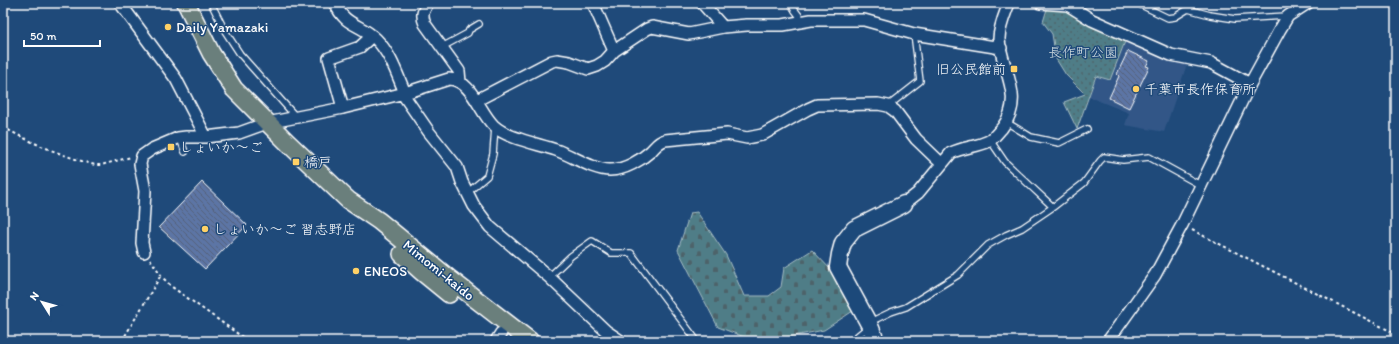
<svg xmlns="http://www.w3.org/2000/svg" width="1399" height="344" font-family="Itim,'Klee One',sans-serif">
<defs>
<pattern id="cemetery-stones" width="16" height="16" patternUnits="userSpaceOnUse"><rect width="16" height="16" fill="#507d87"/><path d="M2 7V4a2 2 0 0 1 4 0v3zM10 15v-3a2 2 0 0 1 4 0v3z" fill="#4e646a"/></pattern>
<pattern id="park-dots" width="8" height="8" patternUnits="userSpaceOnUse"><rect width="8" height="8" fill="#507d87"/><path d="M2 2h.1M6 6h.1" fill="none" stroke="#4e646a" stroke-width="1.8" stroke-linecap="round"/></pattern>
<pattern id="building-back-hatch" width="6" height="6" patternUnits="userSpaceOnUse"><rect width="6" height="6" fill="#5c74a5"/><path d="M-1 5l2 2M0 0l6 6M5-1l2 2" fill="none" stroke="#546078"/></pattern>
</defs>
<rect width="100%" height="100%" fill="#1f4a7a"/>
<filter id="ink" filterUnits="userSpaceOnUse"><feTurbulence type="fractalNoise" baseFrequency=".025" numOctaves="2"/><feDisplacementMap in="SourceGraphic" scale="8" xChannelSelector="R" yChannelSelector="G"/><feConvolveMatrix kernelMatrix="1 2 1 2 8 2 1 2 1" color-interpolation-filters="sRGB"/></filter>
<g filter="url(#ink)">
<!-- built -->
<path fill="#315787" d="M1126,39L1172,62L1187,64L1164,132L1125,125L1129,113L1089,97L1097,76L1110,81Z"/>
<!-- cemetery -->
<path fill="url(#cemetery-stones)" stroke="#a8bec3" d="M697,212L726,255L744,296H769L781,287L784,268L812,250L835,274L856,309L824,330L774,340L747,338L718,327L678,250L690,213Z"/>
<!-- park -->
<path fill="url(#park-dots)" stroke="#a8bec3" d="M1047,9L1068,10L1091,26L1126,39L1110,80L1096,76L1077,129L1064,102L1085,94L1066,75L1056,59L1052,34L1043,22Z"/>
<!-- building -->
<path fill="url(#building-back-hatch)" stroke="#fff" d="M1128,51L1149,61L1146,66L1149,67L1129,108L1109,98L1119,76L1117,74Z
M202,182L247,225L205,269L159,227Z"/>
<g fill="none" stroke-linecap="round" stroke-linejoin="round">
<!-- lane casing -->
<g stroke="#fff" stroke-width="8">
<path id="lane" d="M211,3L225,31L240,54L296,117
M791,3L794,9L803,21
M1137,3L1168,18L1175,17L1188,9L1210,15L1235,19L1287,16
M442,47L468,33L469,30L479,24
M888,106L920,81L914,34
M1006,122L1031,137L1059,143L1087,129
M180,138L185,152
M990,140L1005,162L1053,207
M467,193L487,176L493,154L495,127
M549,277L571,256L592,241L611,253H631L697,341
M870,322L891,312L906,307L958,275L988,245L1006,235L1022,228L1053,207L1084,183L1100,161L1104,157L1123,160L1149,157L1200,185
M851,341L868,327"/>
</g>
<!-- street casing -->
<g stroke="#fff" stroke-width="14">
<path id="street" d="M120,3L176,79L206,137
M335,3C345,27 360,23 376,39C390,53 397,74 405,93
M428,3C423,11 421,15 425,24L459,71L460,82
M593,3L614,51
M702,3L723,27L747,25H783L811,20H864L914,34L1001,48
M1040,3L1068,5L1092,20L1171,55L1211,63L1250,84
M402,93L429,132L457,167L462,182L474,206L490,227L549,277L606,331L621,341
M477,100L552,61L557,60L569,62L588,69L597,66L605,61L614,51L647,29L652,27L689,34L723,27
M343,108L329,58L360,47L372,36
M904,204L918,193L951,153C963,147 977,147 989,141C994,138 998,132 1002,128C1026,97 1001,70 999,39C999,27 1005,14 1009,3
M144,252L142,243L145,191L140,164L142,156L152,149L178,138L186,137H206L239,133L267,123L343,108L405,93L449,79C472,80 479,112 494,126C506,138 539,144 556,150C573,156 593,170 610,170C625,170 641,160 651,151C656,146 658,142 665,140L727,134L747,138L762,135L808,109L817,105L878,104L888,106L895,111L916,139L942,164
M496,341L501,333
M1108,341L1155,275L1182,225L1250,84L1279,31L1288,16L1308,3"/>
</g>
<!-- secondary casing -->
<g stroke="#fff" stroke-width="19">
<path id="secondary" d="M876,341L870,326L838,267L840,254L843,243L854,229L904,204"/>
</g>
<!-- primary casing -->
<g stroke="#fff" stroke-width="20">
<path id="primary" d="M186,3L211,53L234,89L288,143L348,200L379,221L451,280L530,341
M402,254L422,272L449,294"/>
</g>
<!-- path -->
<path stroke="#fff" stroke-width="2" stroke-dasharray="3 3" stroke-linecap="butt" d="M3,127C31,143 63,156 95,165H101L131,157
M1192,230L1396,334
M150,259L164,279L172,287L248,341
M122,341L161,275"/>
<!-- lane -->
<use href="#lane" stroke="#1f4a7a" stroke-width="5.5"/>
<!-- street -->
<use href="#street" stroke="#1f4a7a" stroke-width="11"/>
<!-- secondary -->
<use href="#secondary" stroke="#1f4a7a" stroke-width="16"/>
<!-- primary -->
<use href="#primary" stroke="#6b7f7c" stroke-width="17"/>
</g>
</g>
<!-- markers -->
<g fill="#ffd166" stroke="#1f4a7a" stroke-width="1.5">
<circle cx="168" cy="27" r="4"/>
<rect x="1010" y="65" width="8" height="8" rx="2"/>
<circle cx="1136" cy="89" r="4"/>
<rect x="167" y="143" width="8" height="8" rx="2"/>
<rect x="292" y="158" width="8" height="8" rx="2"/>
<circle cx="205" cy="229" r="4"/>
<circle cx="356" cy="271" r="4"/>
</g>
<g text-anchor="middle" stroke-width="3" stroke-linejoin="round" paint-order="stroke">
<!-- poi labels -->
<g font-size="14" fill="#fff" stroke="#1f4a7a" text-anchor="start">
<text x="176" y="32">Daily Yamazaki</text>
<text x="1006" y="74" text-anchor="end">旧公民館前</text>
<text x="1144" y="94">千葉市長作保育所</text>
<text x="179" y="152">しょいか〜ご</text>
<text x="304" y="167">橋戸</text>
<text x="213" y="234">しょいか～ご 習志野店</text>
<text x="364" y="276">ENEOS</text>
</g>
<!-- park labels -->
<g font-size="14" fill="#d3dee1" stroke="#1f4a7a">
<text x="1083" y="57">長作町公園</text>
</g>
<!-- street labels -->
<g font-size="14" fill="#fff" stroke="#1f4a7a">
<text transform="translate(439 270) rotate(39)" y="5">Mimomi-kaido</text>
</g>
</g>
<!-- margin -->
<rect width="1399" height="344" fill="none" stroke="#1f4a7a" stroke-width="16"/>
<rect x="8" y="8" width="1383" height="328" fill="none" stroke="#fff" stroke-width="1.5" filter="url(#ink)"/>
<!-- north arrow -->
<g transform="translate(42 302) rotate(307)" stroke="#1f4a7a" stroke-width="3" paint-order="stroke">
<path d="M0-3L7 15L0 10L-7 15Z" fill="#ffffff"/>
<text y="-6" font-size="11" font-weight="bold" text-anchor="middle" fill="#ffffff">N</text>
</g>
<!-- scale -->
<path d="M24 40v6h76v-6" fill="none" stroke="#ffffff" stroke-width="2"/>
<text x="30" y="40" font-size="12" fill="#ffffff" stroke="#1f4a7a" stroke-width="3" paint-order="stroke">50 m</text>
</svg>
